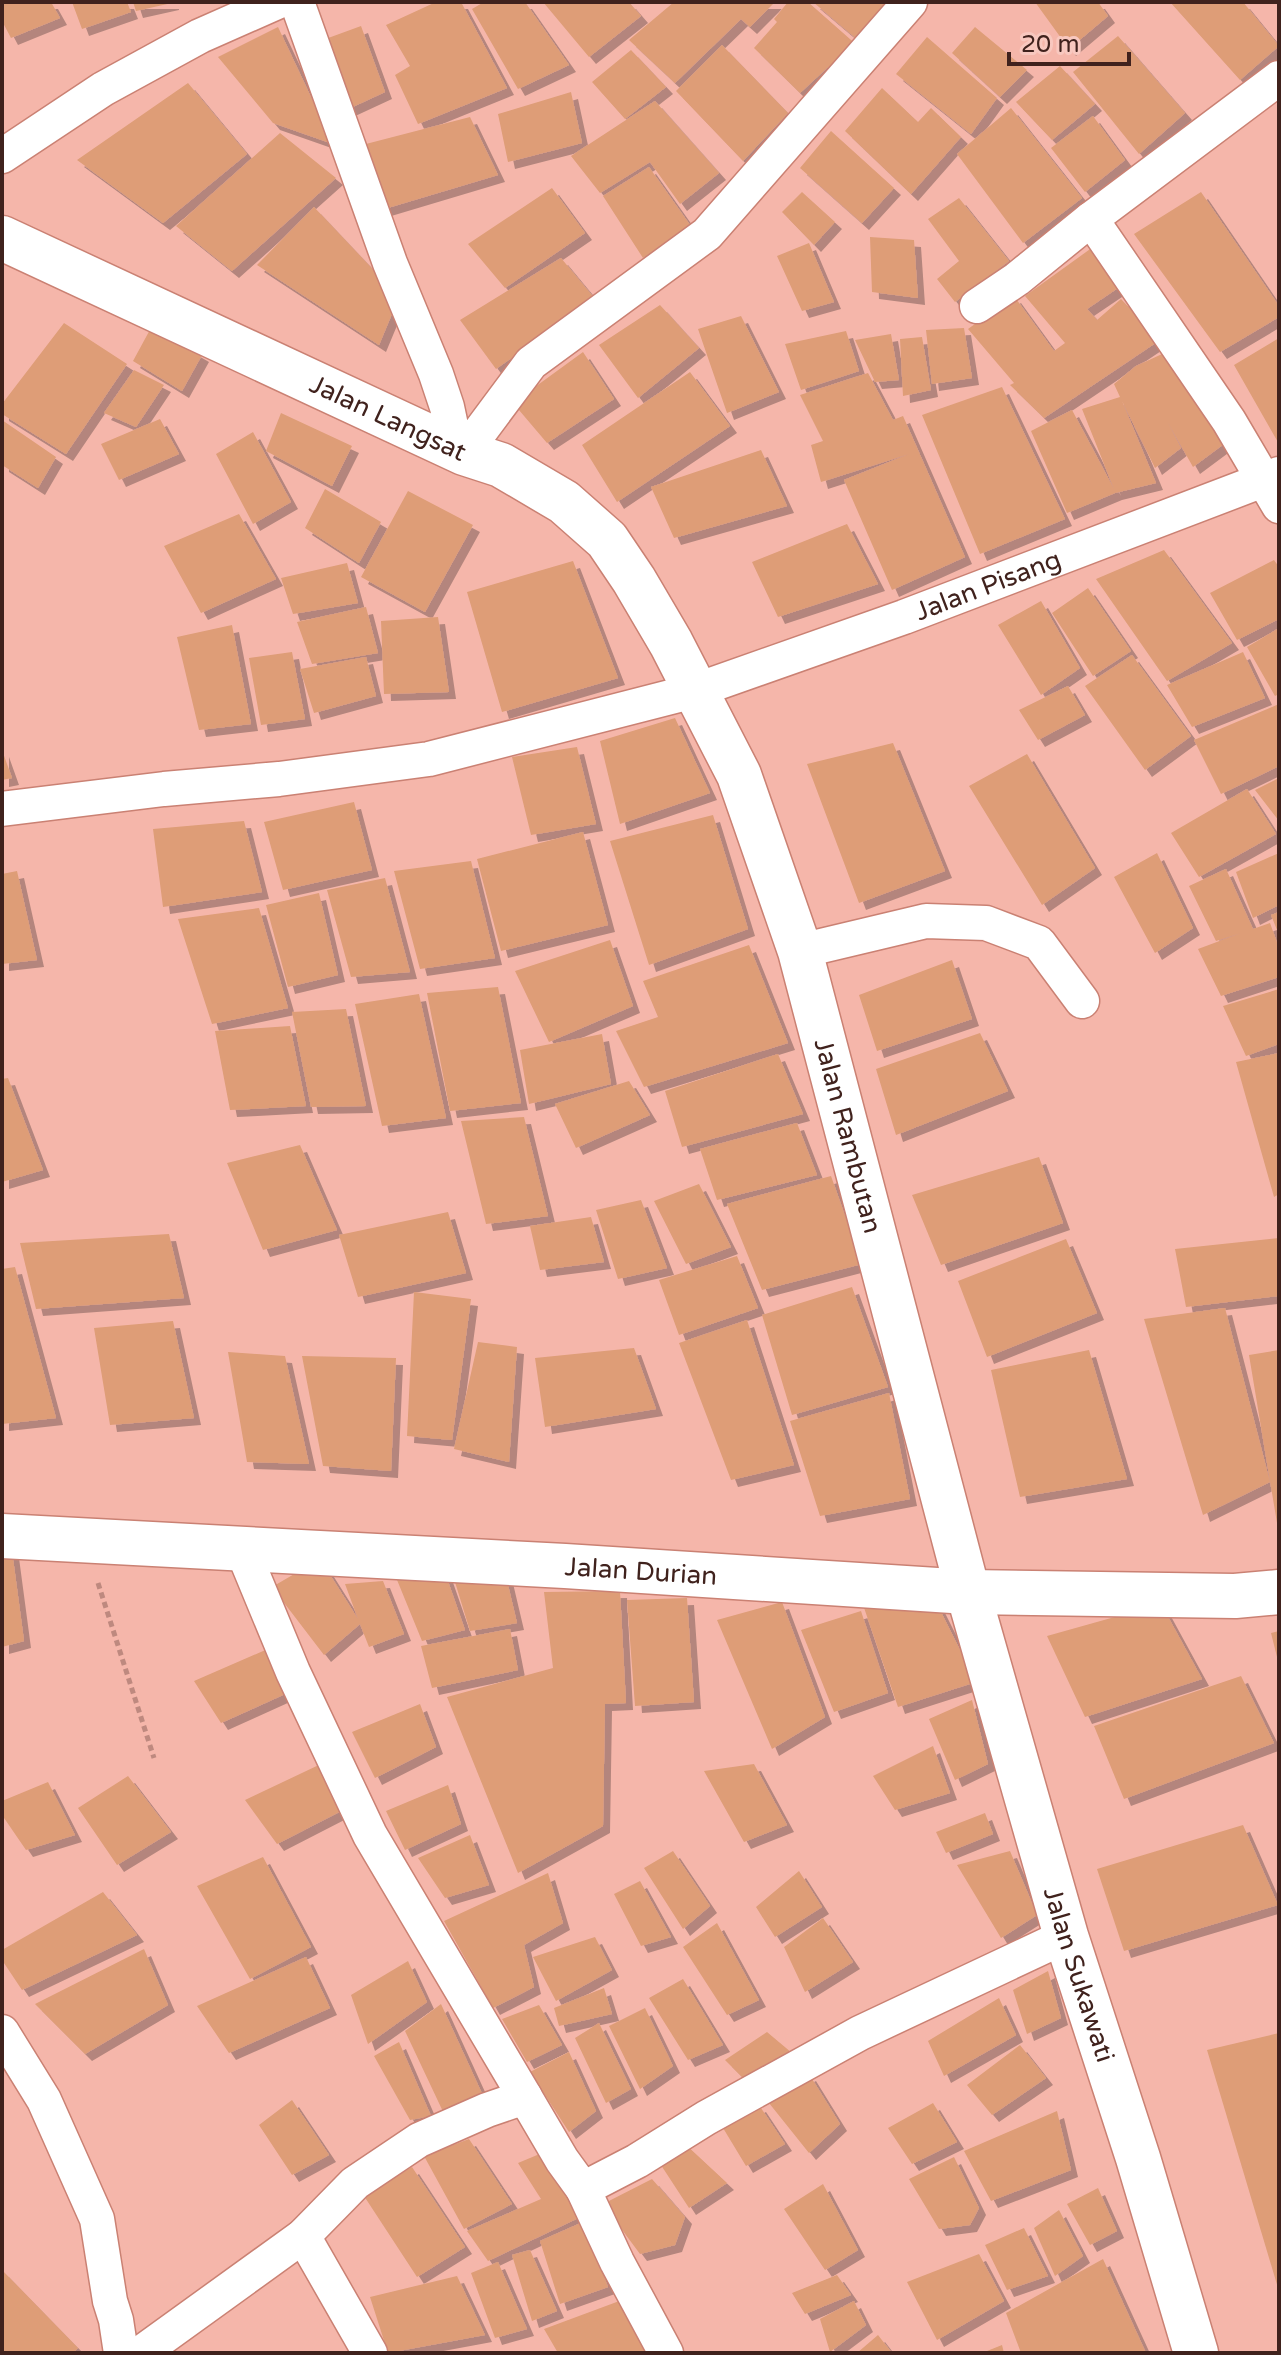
<svg xmlns="http://www.w3.org/2000/svg" width="1281" height="2355" font-family="'Varela Round',sans-serif">
<defs>
<filter id="shadow"><feDropShadow dx="7" dy="7" stdDeviation="0" flood-color="#0004"/></filter>
</defs>
<rect width="100%" height="100%" fill="#f5b6aa"/>
<!-- building -->
<path fill="#de9d77" filter="url(#shadow)" d="M2,2H51L60,18L11,38L2,21Z
M72,2H127L131,12L82,29Z
M133,2H172V3L136,11Z
M436,2H461L507,88L418,124L395,75L410,66L386,25Z
M484,2H525L569,65L518,89L472,9Z
M543,2H629L641,16L589,57Z
M674,2H775L750,27L741,19L675,83L629,40Z
M788,2H808L859,47L835,74L828,67L800,93L754,48L777,22L774,19Z
M813,2H892L858,40Z
M1035,2H1098L1108,16L1069,49Z
M1170,2H1243L1279,46L1240,80Z
M361,26L385,92L344,111L320,41Z
M278,27L333,144L273,123L218,57Z
M975,27L1027,70L1000,97L952,53Z
M1118,36L1185,113L1139,154L1073,72Z
M927,37L997,98L971,134L896,74Z
M722,45L788,113L743,161L676,91Z
M631,50L666,87L625,119L592,82Z
M1060,66L1095,104L1052,140L1016,102Z
M188,83L247,154L163,223L77,160Z
M882,88L918,122L931,108L961,137L911,194L845,131Z
M571,92L582,143L508,162L498,114Z
M655,101L719,173L680,204L650,162L600,193L571,156Z
M1011,108L1082,198L1023,243L957,154Z
M1093,116L1125,160L1085,192L1051,148Z
M470,117L498,175L381,210L362,145Z
M831,131L894,188L862,223L800,168Z
M280,133L336,178L232,271L176,226Z
M649,167L690,225L643,258L603,196Z
M552,188L585,233L505,288L468,244Z
M802,192L835,222L814,245L782,212Z
M1201,192L1279,306V317L1220,352L1134,234Z
M959,198L1009,261L955,302L937,279L959,261L928,219Z
M314,207L399,297L379,345L257,265Z
M870,237L914,240L918,298L872,292Z
M809,243L834,302L802,311L777,256Z
M1093,247L1118,288L1087,309L1097,320L1121,299L1160,340L1044,418L1010,385L1014,383L968,329L1014,296L1054,351L1065,343L1025,296Z
M561,258L595,299L496,369L460,320Z
M660,305L699,348L638,398L599,345Z
M741,316L779,392L727,413L698,329Z
M64,323L127,364L66,454L2,414V404Z
M152,326L202,355L182,391L133,361Z
M964,328L972,378L932,384L926,330Z
M846,331L859,371L801,390L785,344Z
M891,334L899,380L875,382L855,340Z
M922,337L931,390L903,396L900,339Z
M1279,338V444L1234,365Z
M1173,349L1232,438L1193,467L1167,421L1181,448L1155,468L1122,401L1156,483L1115,493L1067,513L1031,431L1072,410L1114,489L1082,409L1120,397L1114,384L1136,366Z
M583,352L614,399L547,443L513,403Z
M134,370L164,385L136,427L104,413Z
M690,372L730,426L617,502L582,445Z
M868,373L893,420L903,416L965,557L892,590L844,480L909,454L821,482L811,445L823,441L800,395Z
M1002,387L1065,519L980,554L922,415Z
M281,413L352,446L332,486L266,451Z
M160,419L179,454L119,480L101,444Z
M2,420L56,457L38,488L2,465Z
M253,432L291,502L253,524L216,454Z
M761,450L787,506L674,538L651,487Z
M325,489L381,522L359,563L305,528Z
M408,491L473,525L425,612L361,577Z
M239,514L276,579L201,613L164,546Z
M847,524L878,584L778,617L752,562Z
M1164,550L1232,643L1167,681L1096,579Z
M1274,560L1279,567V619L1237,640L1210,593Z
M573,561L618,678L502,712L467,592Z
M347,563L358,603L293,614L281,578Z
M1088,588L1131,651L1093,676L1052,613Z
M1041,601L1080,668L1041,695L998,625Z
M366,607L378,653L312,664L297,622Z
M438,617L449,692L384,694L381,621Z
M232,625L251,724L199,730L177,637Z
M1279,628V694L1275,696L1247,647Z
M292,652L305,719L261,725L249,658Z
M1243,652L1265,698L1192,727L1167,685Z
M1132,655L1191,736L1145,770L1085,686Z
M366,657L376,696L314,713L300,669Z
M1068,686L1085,715L1038,740L1019,710Z
M1279,704V766L1221,794L1194,740Z
M675,718L710,793L620,824L600,741Z
M893,743L945,871L859,903L807,764Z
M577,747L596,824L531,835L512,757Z
M2,750L12,778L2,780Z
M1027,754L1095,868L1042,905L969,786Z
M1279,778V821L1255,790Z
M1247,789L1276,834L1199,877L1171,833Z
M354,802L372,870L283,890L264,822Z
M713,815L748,929L649,965L610,841Z
M244,821L262,892L163,907L153,829Z
M583,832L608,925L501,951L477,859Z
M1157,853L1193,928L1155,953L1114,877Z
M1279,853V905L1253,918L1236,872Z
M471,861L495,958L420,969L394,871Z
M1226,869L1253,929L1270,923L1279,948V977L1221,996L1198,949L1241,933L1216,941L1189,886Z
M17,871L37,960L2,964V874Z
M385,878L410,972L351,977L327,890Z
M319,893L338,975L288,987L266,905Z
M259,908L288,1008L212,1024L178,919Z
M1279,912V935L1271,915Z
M610,940L633,1006L549,1042L515,971Z
M749,945L788,1043L644,1087L616,1031L658,1017L643,981Z
M952,960L972,1019L877,1051L859,995Z
M498,987L521,1103L450,1111L427,993Z
M1279,989V1044L1246,1056L1223,1006Z
M419,994L446,1118L382,1126L355,1004Z
M346,1009L366,1106L311,1107L292,1012Z
M290,1026L306,1106L230,1110L215,1031Z
M980,1033L1008,1091L896,1135L876,1069Z
M602,1034L611,1084L529,1104L520,1050Z
M1279,1053V1194L1274,1197L1236,1062Z
M778,1054L803,1114L682,1147L665,1091Z
M8,1078L43,1170L2,1182V1079Z
M629,1081L650,1115L576,1148L555,1104Z
M524,1117L548,1216L486,1224L461,1121Z
M797,1123L817,1175L717,1200L700,1149Z
M300,1145L337,1230L263,1250L227,1163Z
M1039,1157L1063,1223L941,1265L912,1195Z
M831,1176L862,1264L762,1290L727,1204Z
M699,1184L731,1247L686,1264L654,1201Z
M641,1200L667,1268L618,1279L596,1210Z
M448,1212L466,1273L358,1297L339,1235Z
M591,1217L604,1262L540,1270L530,1226Z
M169,1234L184,1298L36,1309L20,1243Z
M1279,1238V1296L1186,1307L1175,1249Z
M1066,1239L1097,1313L987,1357L958,1281Z
M737,1256L758,1308L679,1335L659,1280Z
M15,1267L56,1418L2,1424V1269Z
M852,1287L888,1387L792,1415L762,1315Z
M414,1292L471,1299L452,1440L407,1436Z
M1225,1308L1270,1482L1203,1515L1144,1319Z
M747,1320L794,1465L731,1480L679,1343Z
M173,1321L194,1418L110,1425L94,1328Z
M478,1342L517,1347L509,1462L454,1449Z
M634,1348L656,1409L545,1427L535,1358Z
M1089,1350L1127,1479L1020,1497L991,1370Z
M1279,1350V1522L1277,1523L1249,1355Z
M228,1352L285,1356L309,1464L247,1462Z
M302,1356L396,1358L391,1471L323,1466Z
M889,1393L910,1499L820,1516L790,1421Z
M2,1550L12,1551L24,1641L2,1647Z
M320,1559L358,1619L345,1584L383,1581L404,1634L369,1647L360,1624L324,1655L272,1587Z
M443,1567L465,1630L422,1641L395,1575Z
M504,1568L517,1623L470,1631L451,1569Z
M620,1591L626,1703L605,1704L603,1826L518,1873L447,1697L553,1668L544,1592Z
M860,1596H933L976,1682L898,1707Z
M687,1598L694,1702L635,1706L627,1600Z
M782,1602L825,1717L772,1749L717,1620Z
M1161,1604L1202,1679L1085,1717L1047,1636Z
M861,1611L888,1693L834,1712L801,1630Z
M510,1629L518,1670L432,1688L421,1646Z
M1279,1631V1660L1278,1661L1271,1633Z
M270,1648L294,1690L221,1723L194,1681Z
M1241,1676L1274,1743L1124,1799L1094,1726Z
M972,1700L988,1764L955,1780L929,1719Z
M420,1704L436,1747L375,1778L352,1732Z
M933,1746L950,1793L895,1810L873,1776Z
M323,1763L349,1807L277,1844L245,1800Z
M754,1764L787,1825L744,1842L704,1771Z
M128,1776L171,1832L117,1865L78,1808Z
M48,1782L75,1835L26,1850L2,1815V1801Z
M448,1785L461,1824L405,1850L386,1811Z
M985,1813L993,1834L946,1853L936,1832Z
M1243,1825L1278,1905L1124,1951L1097,1869Z
M470,1835L489,1885L445,1898L418,1858Z
M673,1851L710,1906L683,1929L644,1868Z
M1010,1851L1037,1915L1001,1938L957,1865Z
M263,1857L311,1947L250,1979L197,1886Z
M799,1871L822,1907L775,1937L756,1907Z
M548,1873L563,1923L524,1945L534,1987L493,2008L444,1921Z
M640,1881L671,1937L641,1946L614,1894Z
M103,1892L137,1935L22,1990L2,1960V1950Z
M823,1918L853,1962L805,1992L784,1947Z
M717,1923L759,2000L727,2015L683,1947Z
M595,1937L612,1970L556,2001L533,1957Z
M144,1949L168,2005L85,2054L35,2004Z
M306,1957L330,2008L229,2053L197,2006Z
M408,1961L427,2002L368,2044L351,1995Z
M1048,1971L1061,2018L1027,2034L1013,1990Z
M683,1979L723,2045L688,2060L649,1998Z
M604,1988L612,2014L559,2026L554,2008Z
M999,1998L1016,2035L944,2076L928,2041Z
M441,2004L484,2098L446,2118L405,2031Z
M539,2005L562,2045L527,2062L502,2019Z
M645,2008L673,2066L640,2089L609,2026Z
M599,2023L631,2089L606,2103L575,2038Z
M767,2032L792,2053L750,2085L725,2060Z
M1279,2033V2288H1278L1207,2050Z
M399,2042L431,2116L410,2120L374,2056Z
M1020,2045L1046,2078L992,2115L967,2085Z
M569,2052L596,2111L569,2132L530,2072Z
M809,2074L840,2124L809,2153L765,2098Z
M292,2100L329,2155L292,2175L259,2125Z
M933,2103L957,2142L912,2164L888,2128Z
M759,2105L785,2144L746,2166L720,2123Z
M1057,2111L1071,2170L991,2201L964,2151Z
M469,2139L512,2204L464,2229L424,2156Z
M684,2143L727,2183L689,2208L657,2159Z
M554,2148L589,2213L488,2261L467,2231L541,2199L518,2163Z
M954,2157L979,2208L970,2225L939,2229L909,2179Z
M412,2167L465,2247L417,2277L364,2196Z
M652,2179L685,2217L675,2245L640,2254L603,2204Z
M823,2184L858,2250L825,2270L784,2209Z
M1098,2188L1117,2231L1090,2245L1067,2204Z
M1059,2210L1083,2256L1055,2276L1034,2228Z
M583,2222L608,2287L560,2304L540,2241Z
M1024,2228L1048,2276L1007,2290L985,2245Z
M530,2250L557,2311L532,2321L512,2255Z
M979,2254L1004,2301L937,2340L907,2282Z
M1103,2259L1146,2353H1021L1006,2313Z
M498,2262L527,2329L495,2338L471,2273Z
M2,2270L78,2348L73,2353H2Z
M837,2275L851,2295L805,2314L792,2293Z
M457,2276L485,2335L388,2353L370,2297Z
M622,2300L647,2351L641,2353H558L544,2329Z
M854,2301L866,2325L830,2352L820,2319Z
M878,2335L892,2353H857Z
M1002,2345L1004,2353H982Z"/>
<g fill="none" stroke-linecap="round" stroke-linejoin="round">
<!-- street casing -->
<g stroke="#ca8173" stroke-width="37">
<g id="street">
<path d="M297,2L390,263L436,374L447,407L454,440L464,453L531,363L707,234L910,2"/>
<path d="M1279,78L1091,219L1229,421L1279,506"/>
<path d="M2,156L103,89L200,36L277,2"/>
<path d="M977,306L1017,279L1091,219"/>
<path id="s1" d="M2,809L164,789L279,779L429,759L694,691L904,617L1279,474"/>
<path d="M800,951L926,921L986,923L1039,943L1082,1001"/>
<path d="M242,1549L293,1672L370,1835L525,2097"/>
<path d="M2,2032L44,2100L97,2219L110,2301L116,2320L121,2353"/>
<path d="M583,2189L617,2262L666,2353"/>
<path d="M303,2236L370,2353"/>
<path d="M141,2353L303,2236L355,2183L419,2140L487,2110L525,2097L562,2160L583,2189L637,2161L706,2118L860,2033L1066,1936"/>
</g>
</g>
<!-- secondary casing -->
<g stroke="#ca8173" stroke-width="47">
<g id="secondary">
<path id="s2" d="M2,238L464,453L501,465L564,502L607,540L634,580L671,643L739,775L800,951L968,1592L1066,1936L1138,2158L1196,2353"/>
<path id="s3" d="M2,1536L565,1566L968,1592L1235,1596L1279,1592"/>
</g>
</g>
<!-- path -->
<path stroke="#be897f" stroke-width="5" stroke-dasharray="6 4" stroke-linecap="butt" d="M98,1583L154,1758"/>
<!-- street -->
<use href="#street" stroke="#fff" stroke-width="34"/>
<!-- secondary -->
<use href="#secondary" stroke="#fff" stroke-width="44"/>
</g>
<g text-anchor="middle" stroke-width="8" stroke-linejoin="round" paint-order="stroke">
<!-- street labels -->
<g font-size="26" fill="#40221d" stroke="#f8c8bf">
<text dy="9" stroke="none"><textPath href="#s2" startOffset="426">Jalan Langsat</textPath></text>
<text dy="9" stroke="none"><textPath href="#s1" startOffset="1016">Jalan Pisang</textPath></text>
<text dy="9" stroke="none"><textPath href="#s2" startOffset="1326">Jalan Rambutan</textPath></text>
<text dy="9" stroke="none"><textPath href="#s3" startOffset="640">Jalan Durian</textPath></text>
<text dy="9" stroke="none"><textPath href="#s2" startOffset="2196">Jalan Sukawati</textPath></text>
</g>
</g>
<!-- border -->
<rect width="1281" height="2355" fill="none" stroke="#40221d" stroke-width="8"/>
<!-- scale -->
<path d="M1009 52v12h120v-12" fill="none" stroke="#40221d" stroke-width="4"/>
<text x="1021" y="52" font-size="24" fill="#40221d" stroke="#f8c8bf" stroke-width="6" paint-order="stroke">20 m</text>
</svg>
